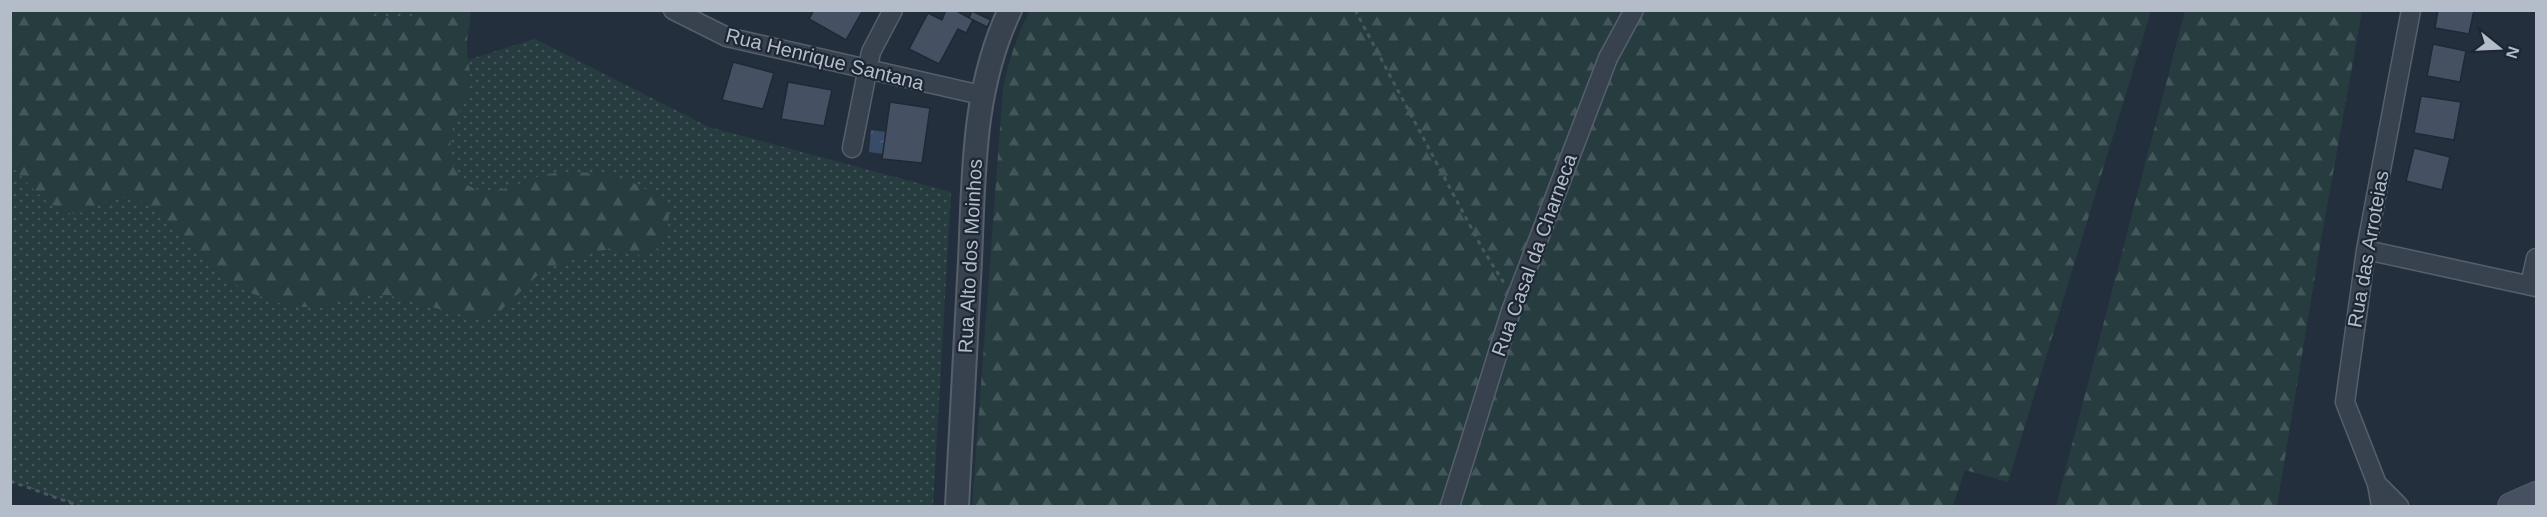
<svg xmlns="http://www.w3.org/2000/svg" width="2547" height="517" font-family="Arial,sans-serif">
<defs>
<pattern id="grass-dots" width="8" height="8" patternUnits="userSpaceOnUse" patternTransform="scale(1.5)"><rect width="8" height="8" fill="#263c3f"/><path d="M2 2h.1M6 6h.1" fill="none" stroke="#435659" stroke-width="1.8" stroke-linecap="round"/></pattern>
<pattern id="forest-firs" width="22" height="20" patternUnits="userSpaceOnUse" patternTransform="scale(1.5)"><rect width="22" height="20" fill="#263c3f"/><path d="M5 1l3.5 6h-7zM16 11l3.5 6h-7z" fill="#435659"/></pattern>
<pattern id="water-ripples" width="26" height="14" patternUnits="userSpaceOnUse" patternTransform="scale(1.5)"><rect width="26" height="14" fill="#394c67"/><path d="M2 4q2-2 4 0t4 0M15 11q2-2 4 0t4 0" fill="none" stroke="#53647b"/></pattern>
</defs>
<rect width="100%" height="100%" fill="#242f3e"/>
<!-- grass -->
<path fill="url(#grass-dots)" d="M349,11H420C403,25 368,15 349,11Z
M535,39L709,127L951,192L933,506H79L11,481L10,67L325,104Z"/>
<!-- forest -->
<path fill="url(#forest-firs)" d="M349,10C368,15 403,25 420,11H470C472,22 466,35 467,47C467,57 470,68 470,78C467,112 443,123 453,161C455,168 460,180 466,184C492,202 519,181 544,175C570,168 619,174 642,187C653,193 661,202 669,212C668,236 667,244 645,257L611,248L555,265L539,274L499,312L480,318L461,315L388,295L368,296L312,307H291L253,294L236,285L152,207C105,180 96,222 64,212C48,207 24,179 11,166V11Z
M1030,11H2151L2008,482L1965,470L1953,506H972L1003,88C1009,60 1017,35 1030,11Z
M2185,11H2362L2320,246L2277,506H2056Z"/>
<!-- water -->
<path fill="url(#water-ripples)" d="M871,130L886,132L884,154L869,152Z"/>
<!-- building -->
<path fill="#455162" stroke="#1f2835" stroke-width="1.5" d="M814,10H863L846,40L809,19Z
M946,10H955L973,20L966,33L958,29L939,64L909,49L928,13L942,20Z
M2438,10H2474L2469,34L2435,28Z
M972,11L991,20L987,27L969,18Z
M2433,44L2466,51L2460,82L2427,76Z
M733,62L774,73L763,109L722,100Z
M788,82L832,90L824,126L781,119Z
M2421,96L2461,102L2454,140L2414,133Z
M890,102L930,108L922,163L882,159Z
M2414,148L2450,157L2442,190L2406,181Z"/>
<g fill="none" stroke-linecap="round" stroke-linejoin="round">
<!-- minor casing -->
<g stroke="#565f6c" stroke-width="21">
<path id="minor" d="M673,10L727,37L981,95
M852,148L871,52L893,10
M2366,250L2536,287
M2530,285L2536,258
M2377,484L2399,506
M1450,506L1511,311L1608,58L1634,10
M2381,506L2377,484L2345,402L2366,250L2411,10"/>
</g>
<!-- tertiary casing -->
<g stroke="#565f6c" stroke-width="26">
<path id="tertiary" d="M957,506C961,424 965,342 970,260C974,174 972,90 1010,10"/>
</g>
<!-- secondary casing -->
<g stroke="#565f6c" stroke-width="28">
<path id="secondary" d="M2511,506L2536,495"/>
</g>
<!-- path -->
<path stroke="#44595c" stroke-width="3" stroke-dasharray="4.5 4.5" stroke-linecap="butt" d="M1355,10L1482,248L1504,283
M10,481L79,506"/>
<!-- minor -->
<use href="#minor" stroke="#38414e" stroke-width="18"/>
<!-- tertiary -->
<use href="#tertiary" stroke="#38414e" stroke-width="22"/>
<!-- secondary -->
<use href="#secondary" stroke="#465061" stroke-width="26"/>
</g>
<g text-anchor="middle" stroke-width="4.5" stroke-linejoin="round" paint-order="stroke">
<!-- street labels -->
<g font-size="20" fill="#b4bcc9" stroke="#1d2633">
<text transform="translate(825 59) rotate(14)" y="7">Rua Henrique Santana</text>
<text transform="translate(2368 249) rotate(-80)" y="7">Rua das Arroteias</text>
<text transform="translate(1534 255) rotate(-70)" y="7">Rua Casal da Charneca</text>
<text transform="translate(970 256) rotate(-87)" y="7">Rua Alto dos Moinhos</text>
</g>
</g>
<!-- border -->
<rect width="2547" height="517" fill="none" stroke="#b4bcc9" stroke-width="24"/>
<!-- north arrow -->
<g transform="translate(2499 48) rotate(108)" stroke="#1d2633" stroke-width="4.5" paint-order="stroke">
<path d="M0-4.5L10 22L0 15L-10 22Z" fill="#b4bcc9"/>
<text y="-9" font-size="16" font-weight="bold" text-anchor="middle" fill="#b4bcc9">N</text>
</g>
</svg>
